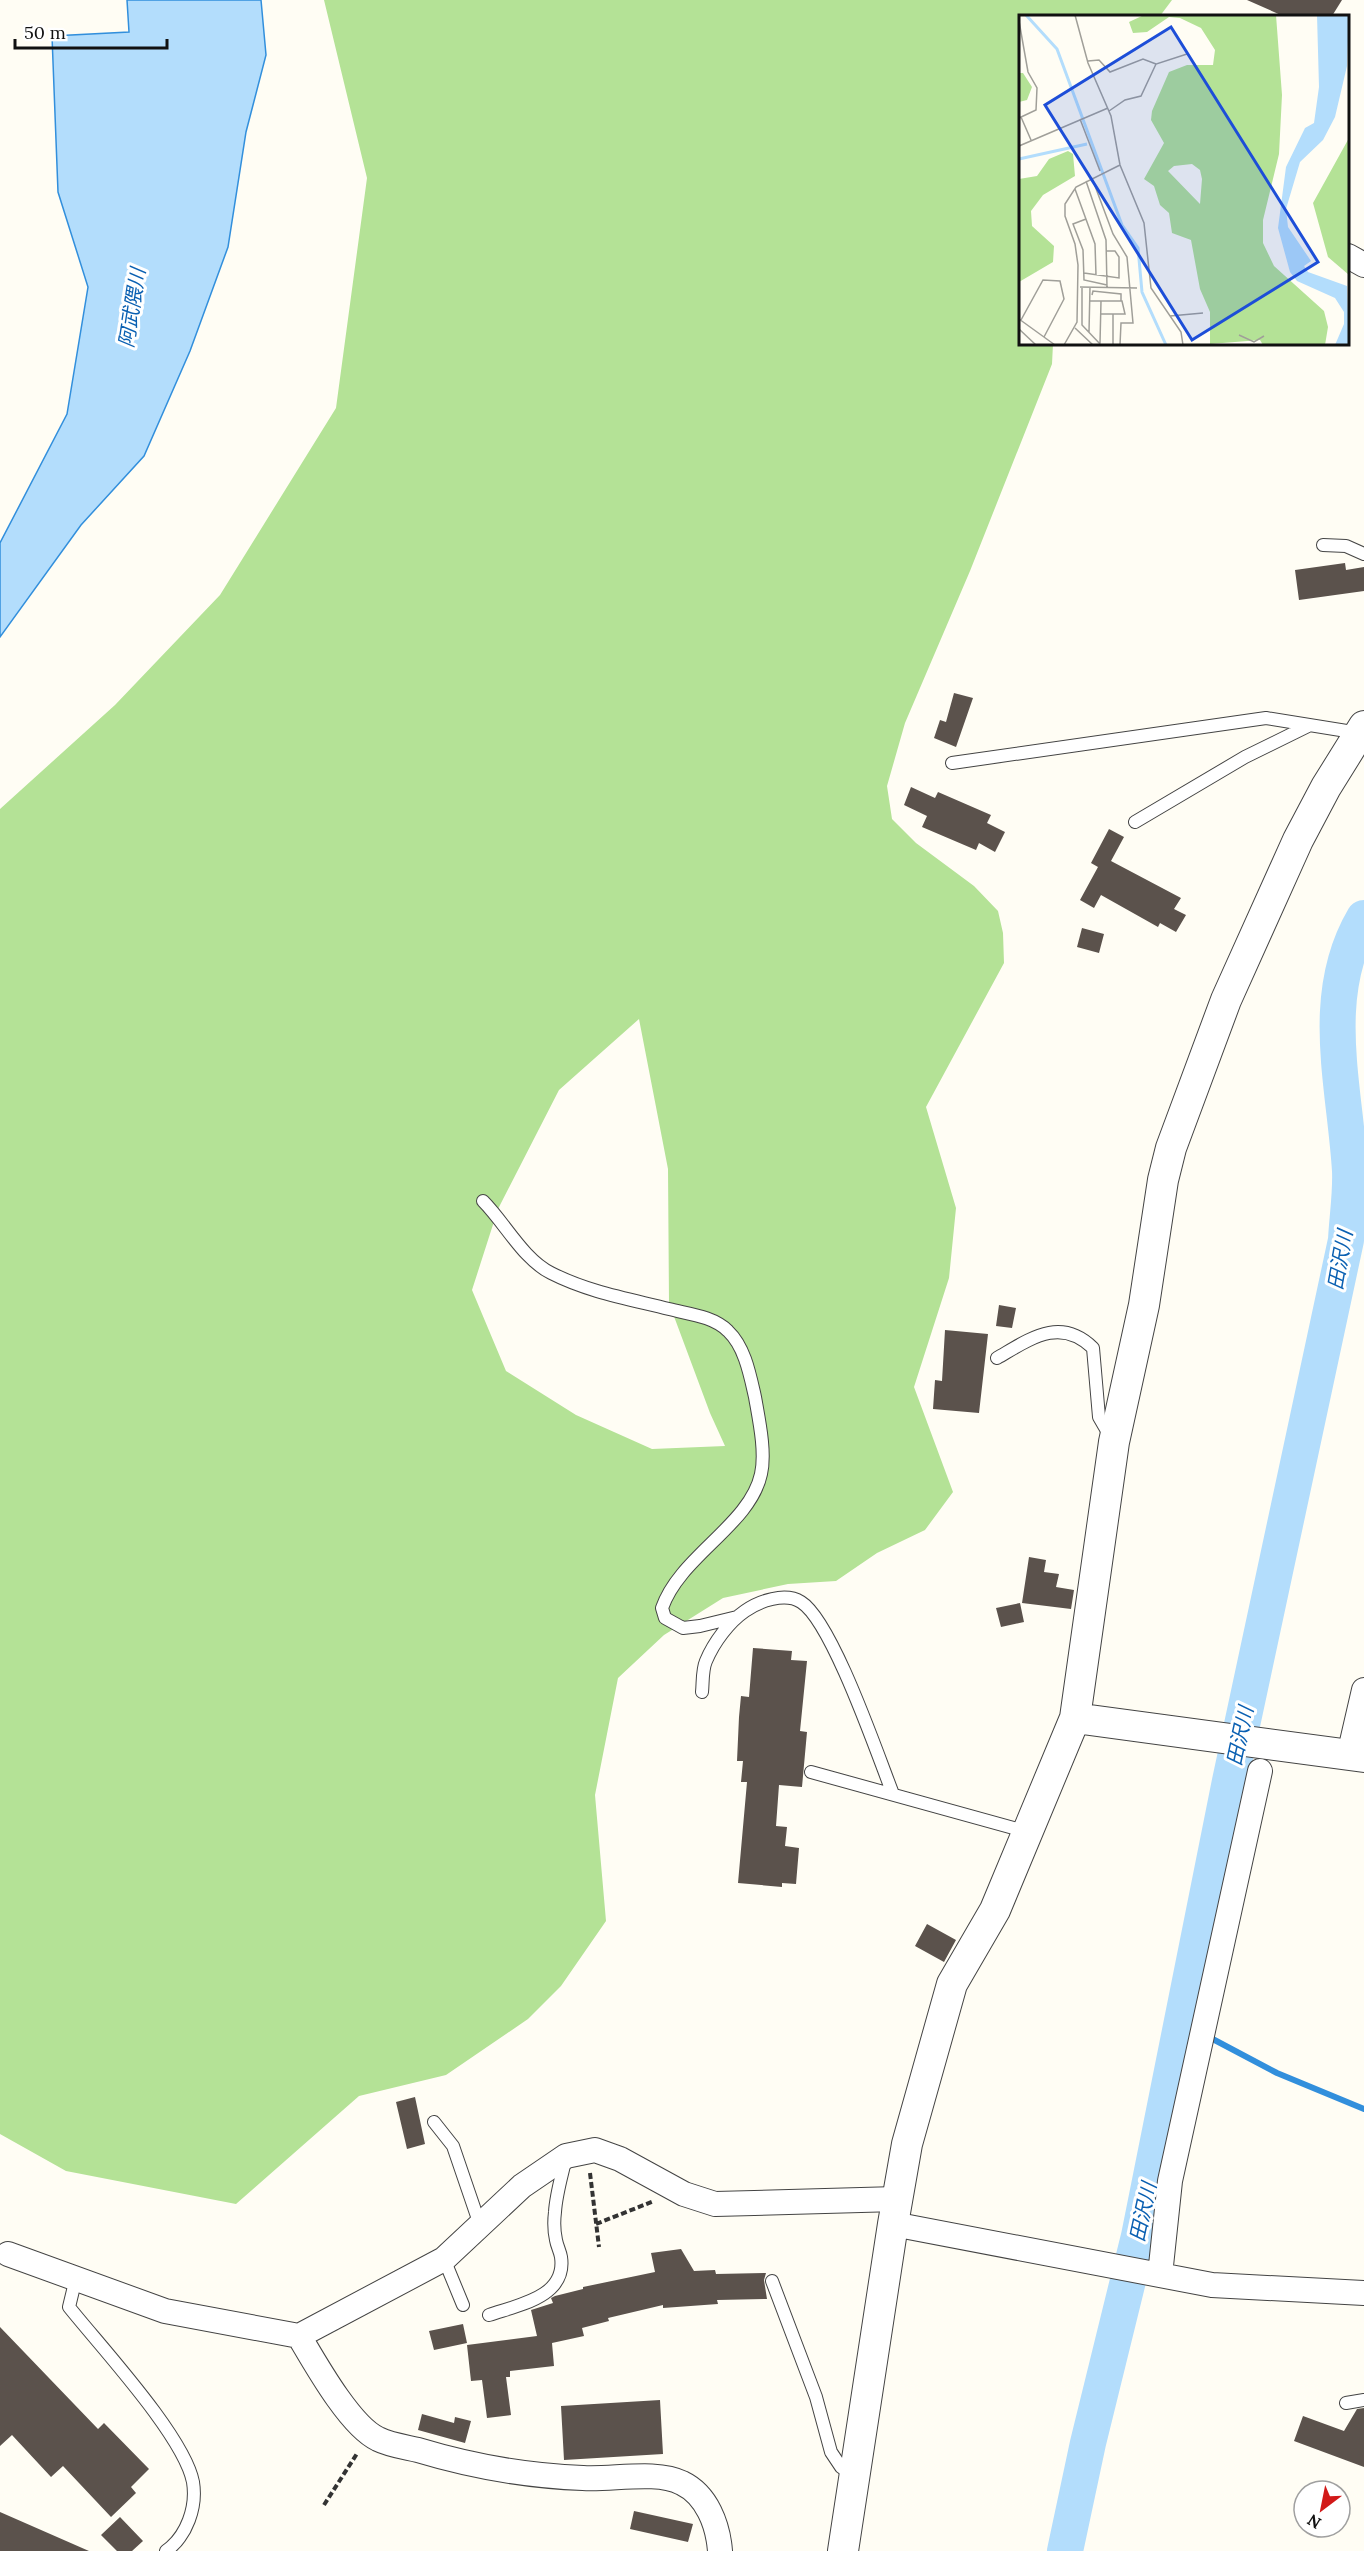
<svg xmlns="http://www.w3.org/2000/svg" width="1364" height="2551" font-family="Lora,'Noto Sans JP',serif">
<rect width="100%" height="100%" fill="#fffdf4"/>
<!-- forest -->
<path fill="#b4e296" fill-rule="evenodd" d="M324,0H1172L1160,16H1020V344H1053L1052,364L970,571L905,723L887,786L892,819L916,843L974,886L998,911L1003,933L1004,963L926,1107L956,1208L949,1278L914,1387L953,1492L925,1530L877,1553L836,1581L788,1584L723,1598L664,1635L618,1678L595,1795L606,1921L561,1986L528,2019L446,2075L359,2096L236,2204L66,2171L0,2134V809L115,705L220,595L336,408L367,178ZM639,1019L668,1169L669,1303L710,1413L725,1446L652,1449L576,1415L506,1371L472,1290L498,1209L559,1090Z"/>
<!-- water -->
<path fill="#b3ddfc" stroke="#328fdc" stroke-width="1.5" d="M127,0H261L266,55L246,132L228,247L190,351L144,456L81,525L0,637V543L67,414L88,287L58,192L52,36L129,32Z"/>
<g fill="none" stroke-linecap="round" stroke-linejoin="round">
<!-- stream -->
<path stroke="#328fdc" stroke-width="6" d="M1182,2024L1198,2032
M1207,2036L1277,2073L1364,2109"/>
<!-- river -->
<path stroke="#b3ddfc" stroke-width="36" d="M1065,2551L1088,2443L1139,2236L1230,1781L1346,1240C1347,1218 1351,1194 1350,1171C1345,1086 1318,996 1364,918"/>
</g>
<!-- building -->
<path fill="#5b524c" d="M1247,0H1342L1332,16H1283Z
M1345,563L1346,570L1364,567V591L1299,600L1295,570Z
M954,693L973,698L956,747L934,738L940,720L946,722Z
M911,787L935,798L938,792L991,815L987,823L1005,832L995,852L979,843L976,850L922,827L927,816L904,805Z
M1109,829L1124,837L1111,861L1181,898L1174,909L1186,915L1176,932L1160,923L1158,927L1101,895L1094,908L1080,900L1098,867L1091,863Z
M1082,928L1104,934L1099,953L1077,947Z
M999,1305L1016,1308L1012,1328L996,1326Z
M945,1330L988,1334L979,1413L933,1409L935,1380L942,1381Z
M1029,1557L1046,1560L1044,1572L1059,1574L1056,1587L1074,1590L1071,1609L1022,1603Z
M1020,1603L1024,1622L1001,1627L996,1608Z
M753,1648L792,1651L791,1660L807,1661L800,1731L807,1732L802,1787L779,1785L776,1826L787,1827L785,1846L799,1848L796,1884L782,1883V1887L738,1883L747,1782H741L743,1761H737L739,1717L741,1696L749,1697Z
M927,1924L956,1940L944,1962L915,1946Z
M415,2097L425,2144L407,2149L396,2102Z
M681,2249L694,2271L715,2270L716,2274L766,2273L764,2280L767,2299L717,2300L718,2304L663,2308V2305L608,2318L609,2321L582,2328L584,2336L552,2343L554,2366L510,2371V2377H506L511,2415L487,2418L482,2380L471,2381L467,2345L537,2336L531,2310L553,2303L551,2298L555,2296L583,2289V2287L655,2272L651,2253Z
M463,2324L467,2343L434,2350L429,2331Z
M0,2327L98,2429L104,2423L149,2469L131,2487L136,2493L111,2517L63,2466L51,2477L12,2435L0,2446Z
M660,2400L663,2454L564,2460L561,2406Z
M1364,2408V2467L1294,2441L1303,2416L1344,2431L1357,2409Z
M422,2414L454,2423L455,2417L471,2421L465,2443L418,2430Z
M634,2511L693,2524L688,2542L630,2529Z
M0,2512L89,2551H0Z
M120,2517L143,2541L132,2551H117L101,2535Z"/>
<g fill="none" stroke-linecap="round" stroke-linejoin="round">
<!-- service casing -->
<g stroke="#444" stroke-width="14">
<path id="service" d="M1323,545L1346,546L1364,554
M952,763L1266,718L1359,733
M1135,822L1245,757L1308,726
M483,1201C505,1223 523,1259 551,1273C588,1292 629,1299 669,1309C688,1314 713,1316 728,1331C745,1347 750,1375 755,1397C759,1420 766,1452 761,1474C750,1525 680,1556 662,1608L665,1618L683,1628L700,1626L737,1617
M997,1358C1030,1339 1060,1316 1093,1348L1099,1417L1110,1436
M702,1692C703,1683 702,1670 706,1661C714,1642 729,1622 745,1611C759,1601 785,1592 801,1602C832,1621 878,1756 893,1794
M811,1772L1028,1832
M434,2122L453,2146L480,2225
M444,2259L463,2305
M76,2278L69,2307C100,2346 184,2436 193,2482C197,2507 187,2536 166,2551
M772,2281L816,2397L831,2452L841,2467L854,2476
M489,2315C518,2305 567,2297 561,2257C560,2251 557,2246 556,2240C554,2231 554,2220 555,2212C556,2194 562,2175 566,2157
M1346,2403L1364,2400"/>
</g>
<!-- minor casing -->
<g stroke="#444" stroke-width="26">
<path id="minor" d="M1348,256L1364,265
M1349,1755L1364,1690
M893,2224L1212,2285L1364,2293
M8,2254L165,2311L299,2336L444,2259L522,2186L566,2156L595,2150L620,2159L684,2194L715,2204L897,2199
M1160,2275L1170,2181L1260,1771
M299,2336C315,2363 350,2426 378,2439C390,2445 405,2447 418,2450C471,2466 527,2476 583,2478C612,2480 657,2470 682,2483C707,2495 718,2525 720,2551"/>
</g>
<!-- tertiary casing -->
<g stroke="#444" stroke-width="32">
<path id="tertiary" d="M1075,1718L1364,1757
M843,2551L893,2224L907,2144L952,1984L995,1910L1075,1718L1114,1442L1144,1305L1163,1180L1171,1148L1226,1000L1298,840L1326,787L1364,726"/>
</g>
<!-- path -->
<path stroke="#333" stroke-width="4" stroke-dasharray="6 3" stroke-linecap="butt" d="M590,2173L599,2247
M596,2224L654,2201
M324,2505L358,2452"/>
<!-- service -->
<use href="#service" stroke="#fff" stroke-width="12"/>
<!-- minor -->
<use href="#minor" stroke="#fff" stroke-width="24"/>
<!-- tertiary -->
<use href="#tertiary" stroke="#fff" stroke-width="30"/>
</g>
<g text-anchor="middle" stroke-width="6" stroke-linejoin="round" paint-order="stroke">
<!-- water labels -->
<g font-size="20" font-style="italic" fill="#0a60b2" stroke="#fff">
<text transform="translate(132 308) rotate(-81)" y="7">阿武隈川</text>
<text transform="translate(1340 1260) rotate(-80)" y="7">田沢川</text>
<text transform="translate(1240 1736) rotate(-78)" y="7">田沢川</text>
<text transform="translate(1143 2212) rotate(-78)" y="7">田沢川</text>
</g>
</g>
<!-- overview -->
<g transform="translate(1019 15)">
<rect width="330" height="330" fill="#fffdf4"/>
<path d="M125,0H257L263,80L260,139L244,205V228L255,251L305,296L309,312L306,330H244L241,325L191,329V297L181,274L172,225L153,218L150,198L141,190L135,171L125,164L145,128L132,105L133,96L150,57L168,50H194L196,35L182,13L161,3L150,2L128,17L114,18L110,7ZM173,149L181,155L183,164L181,189L149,156L155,151ZM0,58H4L13,72L8,85L0,87ZM330,123V260L309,242L294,188ZM49,136L54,139L56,161L24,180L12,196L13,211L35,231L34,247L0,267V164L18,161L30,144Z" fill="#b4e296" fill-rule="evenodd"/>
<path d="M298,0H330L328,51L316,102L304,125L281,147L267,194L269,212L292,246L285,251L289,257L328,271L330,330H316L325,309V297L316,283L278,266L271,257L259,213L267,152L286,113L295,108L300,72Z" fill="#b3ddfc"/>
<path fill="none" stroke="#b3ddfc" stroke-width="3" d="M7,0L38,34L103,210L119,233L123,277L147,330M0,144L68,129"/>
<path fill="none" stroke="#a09f99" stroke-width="1.5" d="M56,0L69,48L92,101L101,150L125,208L132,273L162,317L164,330M0,6L9,57L18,73L17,95L0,103M69,46L80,45L91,57L124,44L137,49M90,96L106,85L122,81L137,49L168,39M2,102L12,125M61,104L81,156M0,131L89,93M73,163L94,219L108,242L114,308H102L101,330M67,166L87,225L88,272M56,174L76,229L77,260M67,204L54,209L64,235L65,265L88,270M65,258L100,263V242L96,236H88M61,272L118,273M63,272V310L82,330M73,280L74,276L102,279V286M71,286H103L106,299H82M151,301L184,298M0,304L36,330M2,305L24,265L41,266L45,284L25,322M56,313L74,330M0,314L17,330M70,317L71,272M220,320L235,327L245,321M81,328L82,286M45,330L58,307L59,250L56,229L46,201V189L57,172L101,150M94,330V299"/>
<path fill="#1d4ed8" fill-opacity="0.15" stroke="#1d4ed8" stroke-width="3" d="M152,12L299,247L173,325L26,90Z"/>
<rect width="330" height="330" fill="none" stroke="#111" stroke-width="3"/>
</g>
<!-- north arrow -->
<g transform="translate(1322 2509) rotate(212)"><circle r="28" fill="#ffffff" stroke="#a0a0a0" stroke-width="1.5"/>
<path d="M0-4.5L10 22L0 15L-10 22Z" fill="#d21918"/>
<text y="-9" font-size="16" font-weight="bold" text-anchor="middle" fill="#111111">N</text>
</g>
<!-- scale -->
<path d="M15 39v9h152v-9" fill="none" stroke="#111111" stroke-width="3"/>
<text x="24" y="39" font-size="18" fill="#111111" stroke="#ffffff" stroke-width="4.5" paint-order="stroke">50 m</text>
</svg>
